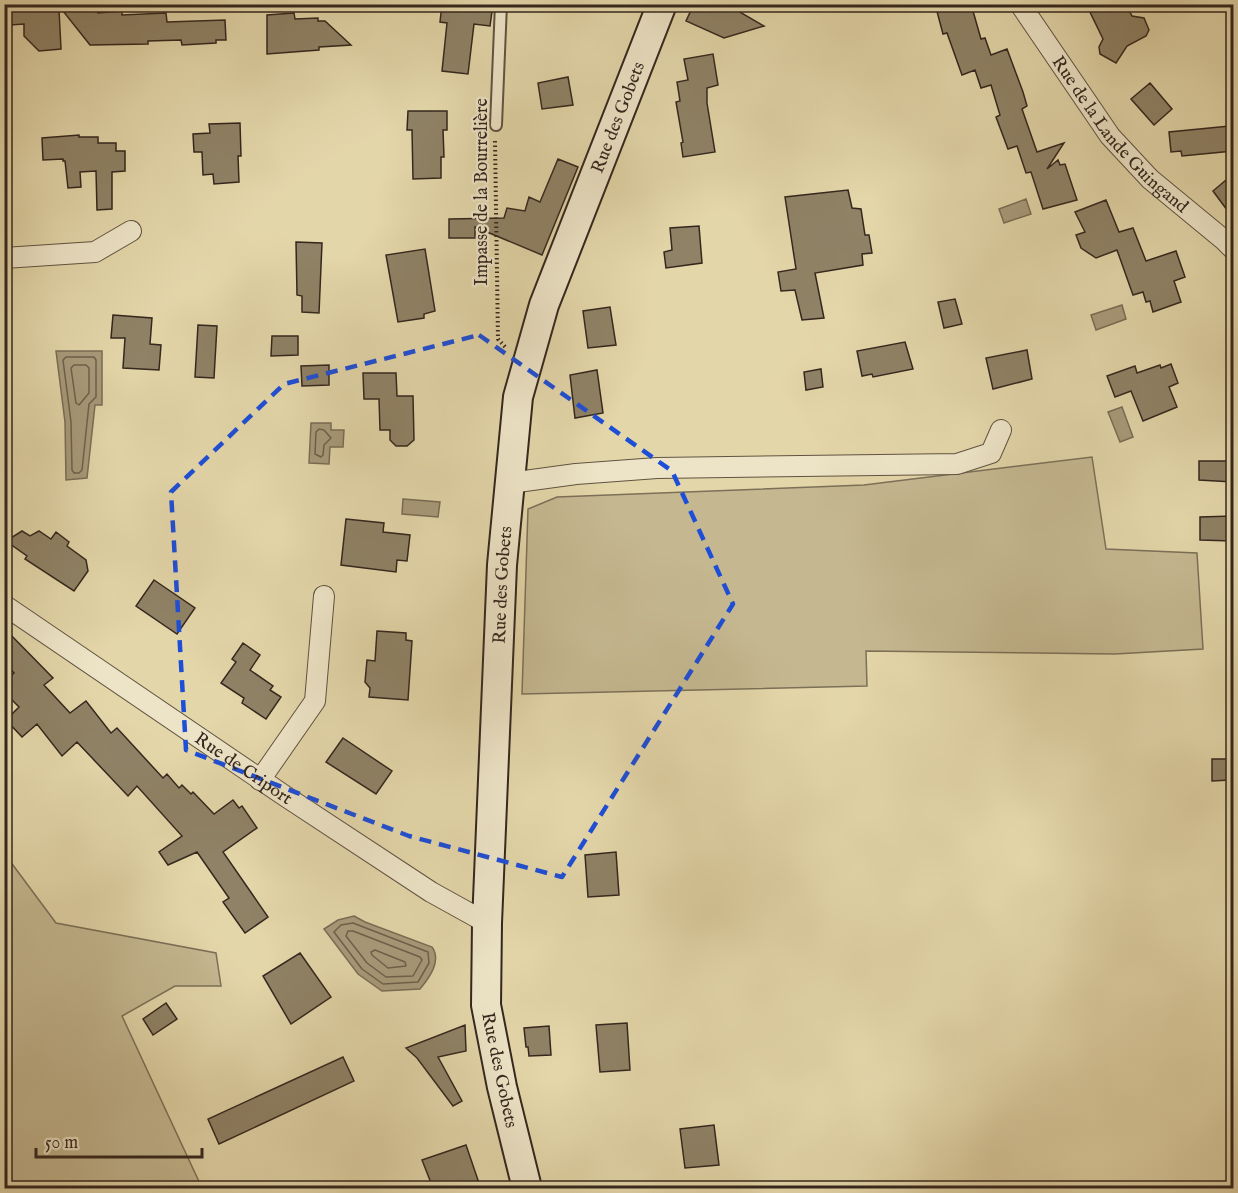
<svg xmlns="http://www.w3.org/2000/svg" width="1238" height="1193" font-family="'IM FELL English',serif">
<rect width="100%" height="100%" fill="#e3d6a9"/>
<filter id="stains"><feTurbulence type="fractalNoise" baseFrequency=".00333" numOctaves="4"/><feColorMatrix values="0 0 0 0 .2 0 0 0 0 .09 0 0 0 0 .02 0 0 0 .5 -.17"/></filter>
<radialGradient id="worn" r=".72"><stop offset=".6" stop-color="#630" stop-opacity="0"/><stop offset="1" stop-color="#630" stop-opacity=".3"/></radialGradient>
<!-- green -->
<path fill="#c5b891" stroke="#7c7058" stroke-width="1.5" d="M1092,457L1106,549L1197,553L1203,649L1115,654L866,651L867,686L522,694L528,509L557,497L864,485Z
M4,853L56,923L216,953L221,986H175L122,1016L202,1188H5Z"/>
<!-- water -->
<path fill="#a89a7a" stroke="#7a6c55" stroke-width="1.5" d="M1026,199L1031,214L1004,223L999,209Z
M1122,305L1126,319L1096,330L1091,315Z
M56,351H102V405H95L87,478L66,480L65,422Z
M1122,407L1133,437L1120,442L1108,412Z
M311,423H331V430H344L343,447H330L329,464L309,463Z
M403,499L440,502L438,517L402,514Z
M354,916L365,922L432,947C442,961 429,978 420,989L382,991L358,974L324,929L338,920Z"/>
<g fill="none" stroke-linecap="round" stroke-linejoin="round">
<!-- shore -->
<path stroke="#6e604c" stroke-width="1.5" d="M66,357H94L96,360V397L89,404L82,470L79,473H74L72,470L71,422L63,360Z
M74,365H86L89,368V393L79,405L76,403L71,368Z
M319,429L324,430L331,438L324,445L323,455L321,457L315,454L316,432Z
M353,923L428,952L429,963L418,982L383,984L362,969L334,932L341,925Z
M348,931H353L420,957L422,960L413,976L386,977L367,963L346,936Z
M375,950L405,962L406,966L388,968L372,955L371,952Z"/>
</g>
<!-- building -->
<path fill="#8f8266" stroke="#34271e" stroke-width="1.5" d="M9,4H36V11L59,10L61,49L39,51L24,36V24L10,25Z
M442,4H493L490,26L474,24L468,74L442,71L447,23L440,22Z
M694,4H736L738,11L764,26L724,38L686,21Z
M935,4H971L981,39L985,38L991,55L1007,49L1023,92L1027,106L1022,109L1037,152L1064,143L1047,169L1058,160L1060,165L1065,164L1077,200L1043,209L1031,172L1026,173L1017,146L1008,149L996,117L1000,115L991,85L981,88L975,70L962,75L947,33L943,34Z
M1102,4H1126L1132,16L1144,18L1149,30L1146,36L1127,46L1116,63L1100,54L1099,47L1103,39L1089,10Z
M98,10V13L122,11V15L166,13L167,22L225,20L226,40H216V43L182,45L181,40L148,41V44L90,45L63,11Z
M294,13L295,19L318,18V21H325L351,45L319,47V50L267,54V15Z
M713,54L718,85L707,88V103L715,152L683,157L681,143L683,142L676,102L680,101L677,82L688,80L684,59Z
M568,77L573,105L542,109L538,83Z
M1150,83L1172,109L1154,125L1131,99Z
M408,111H447V130H443L444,157H441V178L413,179L412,130H407Z
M240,123L241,156H238L239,182L214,184L213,174L203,175L202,152H194L193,134L210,133L209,124Z
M1230,126H1233V151L1182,156L1181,151L1171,152L1169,132Z
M79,135V137H98V143H116V151H125V171L112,172V209L97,210L96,171L80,172L81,187L68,188L65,161H63V159L43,160L42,138Z
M558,159L578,167L542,255L475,227V238H449V219L504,218L507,208L525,211L529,197L540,202Z
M1233,174V218L1213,191Z
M848,190L852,208L861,209L865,235H869L872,253L862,254L863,265L815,273L824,318L802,320L795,290L781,291L778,272L796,269L785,197Z
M1106,200L1119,232L1133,228L1146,261L1176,251L1185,277L1174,281L1181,302L1153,312L1150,301L1146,302L1143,292L1133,295L1117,250L1096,258L1081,248L1076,235L1085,232L1075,212Z
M699,226L702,263L666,268L664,252L672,250L670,228Z
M296,242L322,243L319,313L302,312V296L297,295Z
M425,249L435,311L424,314V318L398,322L386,255Z
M955,299L962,324L944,328L938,302Z
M610,307L616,345L588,348L583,311Z
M113,315L152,318L150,344L161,345L159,370L123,368L125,338H111Z
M198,325L217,326L214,378L195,377Z
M272,336H298V355L271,356Z
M905,342L913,369L873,377L872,374L862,376L857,351Z
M1027,350L1032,379L993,389L986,358Z
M1171,364L1178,383L1169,387L1177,407L1143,421L1131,391L1115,397L1107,376L1135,366L1137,373L1160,365L1161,368Z
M329,365V385L302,386L301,366Z
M821,369L823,387L806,390L804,372Z
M597,370L603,413L575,418L570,375Z
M363,373H396L397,396H413L414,440L407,446H396L390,440V430H380L379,399H364Z
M1199,461H1233V482L1199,480Z
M1233,516V541L1200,540V517Z
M346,519L384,523L383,532L410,535L407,561L397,560L396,572L341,565Z
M22,531L30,536L39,531L51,539L56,532L69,542L67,546L86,560L88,571L74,591L25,559L27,556L6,541Z
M154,580L195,608L177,634L136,606Z
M4,628L53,678L44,685L70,713L86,701L111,733L117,728L163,778L167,774L179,788L182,785L191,794L193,792L214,814L233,800L239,808L242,806L257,828L223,852L268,917L245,933L223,902L229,898L197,852L168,865L159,852L182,836L137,786L128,796L77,742L62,756L37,724L22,737L6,720L19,707L4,692V682L14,673L4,662Z
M377,631L406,633V640L412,641L408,700L369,697L370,688L365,682L367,660L375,661Z
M243,643L260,655L250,670L273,686L270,690L281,697L266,719L242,703L244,698L221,683L236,662L232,659Z
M343,738L392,771L376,794L326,762Z
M1212,759H1232L1230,780L1212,781Z
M616,852L619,895L588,897L585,855Z
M300,953L331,997L291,1024L263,976Z
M166,1003L177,1019L153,1035L143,1019Z
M627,1023L630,1070L600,1072L596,1025Z
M465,1025L466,1051L438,1057L462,1101L453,1106L417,1058L406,1048Z
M549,1026L551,1055L529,1056L528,1047H526L524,1028Z
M343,1057L354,1081L219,1144L208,1119Z
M714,1125L719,1165L685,1168L680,1129Z
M466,1145L479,1183L463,1188H433L422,1160Z"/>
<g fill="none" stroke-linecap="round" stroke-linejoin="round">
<!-- service casing -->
<g stroke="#605341" stroke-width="14">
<path id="service" d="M496,125L501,4"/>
</g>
<!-- minor casing -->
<g stroke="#605341" stroke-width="22">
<g id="minor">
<path id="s1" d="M1020,4L1110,136L1150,179L1224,240L1234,250"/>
<path d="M4,258L95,252L131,231"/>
<path d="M510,483L576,474L657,468L957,464L991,453L1001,430"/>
<path id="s2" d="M4,605L285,796L431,892L487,923"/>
<path d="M260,780L315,701L324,596"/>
</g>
</g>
<!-- secondary casing -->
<g stroke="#34271e" stroke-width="32">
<g id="secondary">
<path id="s3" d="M527,1188L502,1087L486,1005L487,923L502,565L518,397L544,305L662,4"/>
</g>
</g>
<!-- path -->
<path stroke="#34271e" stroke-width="4" stroke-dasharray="1.5 3" stroke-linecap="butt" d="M495,141L498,339L507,349"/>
<!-- service -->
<use href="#service" stroke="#ede4c7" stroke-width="10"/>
<!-- minor -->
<use href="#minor" stroke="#ede4c7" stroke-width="20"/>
<!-- secondary -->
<use href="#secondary" stroke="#ede4c7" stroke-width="28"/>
</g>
<!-- marked area -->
<path fill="none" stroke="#1d4ed8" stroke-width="4.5" stroke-dasharray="12 8" stroke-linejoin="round" d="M479,335L672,471L733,604L562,877L409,836L186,750L171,492L284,384Z"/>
<g text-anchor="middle" stroke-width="4.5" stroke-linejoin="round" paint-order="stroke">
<!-- street labels -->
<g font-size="18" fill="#34271e" stroke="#ede4c7">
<text dy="6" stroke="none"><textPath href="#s3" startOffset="1094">Rue des Gobets</textPath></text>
<text dy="6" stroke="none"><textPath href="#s1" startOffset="165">Rue de la Lande Guingand</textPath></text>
<text transform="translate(481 192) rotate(-90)" y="6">Impasse de la Bourrelière</text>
<text dy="6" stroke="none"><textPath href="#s3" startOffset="608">Rue des Gobets</textPath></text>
<text dy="6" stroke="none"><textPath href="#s2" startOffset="290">Rue de Criport</textPath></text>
<text transform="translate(500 1070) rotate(78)" y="6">Rue des Gobets</text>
</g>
</g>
<!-- margin -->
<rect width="1238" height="1193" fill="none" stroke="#e3d6a9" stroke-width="24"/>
<rect x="6" y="6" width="1226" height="1181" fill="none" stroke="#34271e" stroke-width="3"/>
<rect x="12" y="12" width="1214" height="1169" fill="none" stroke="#34271e" stroke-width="1.5"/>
<!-- scale -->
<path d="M36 1148v9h166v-9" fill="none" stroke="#34271e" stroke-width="3"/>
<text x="45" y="1148" font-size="18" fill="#34271e" stroke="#ede4c7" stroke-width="4.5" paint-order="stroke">50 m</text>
<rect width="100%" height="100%" filter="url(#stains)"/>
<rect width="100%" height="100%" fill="url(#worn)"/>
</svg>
